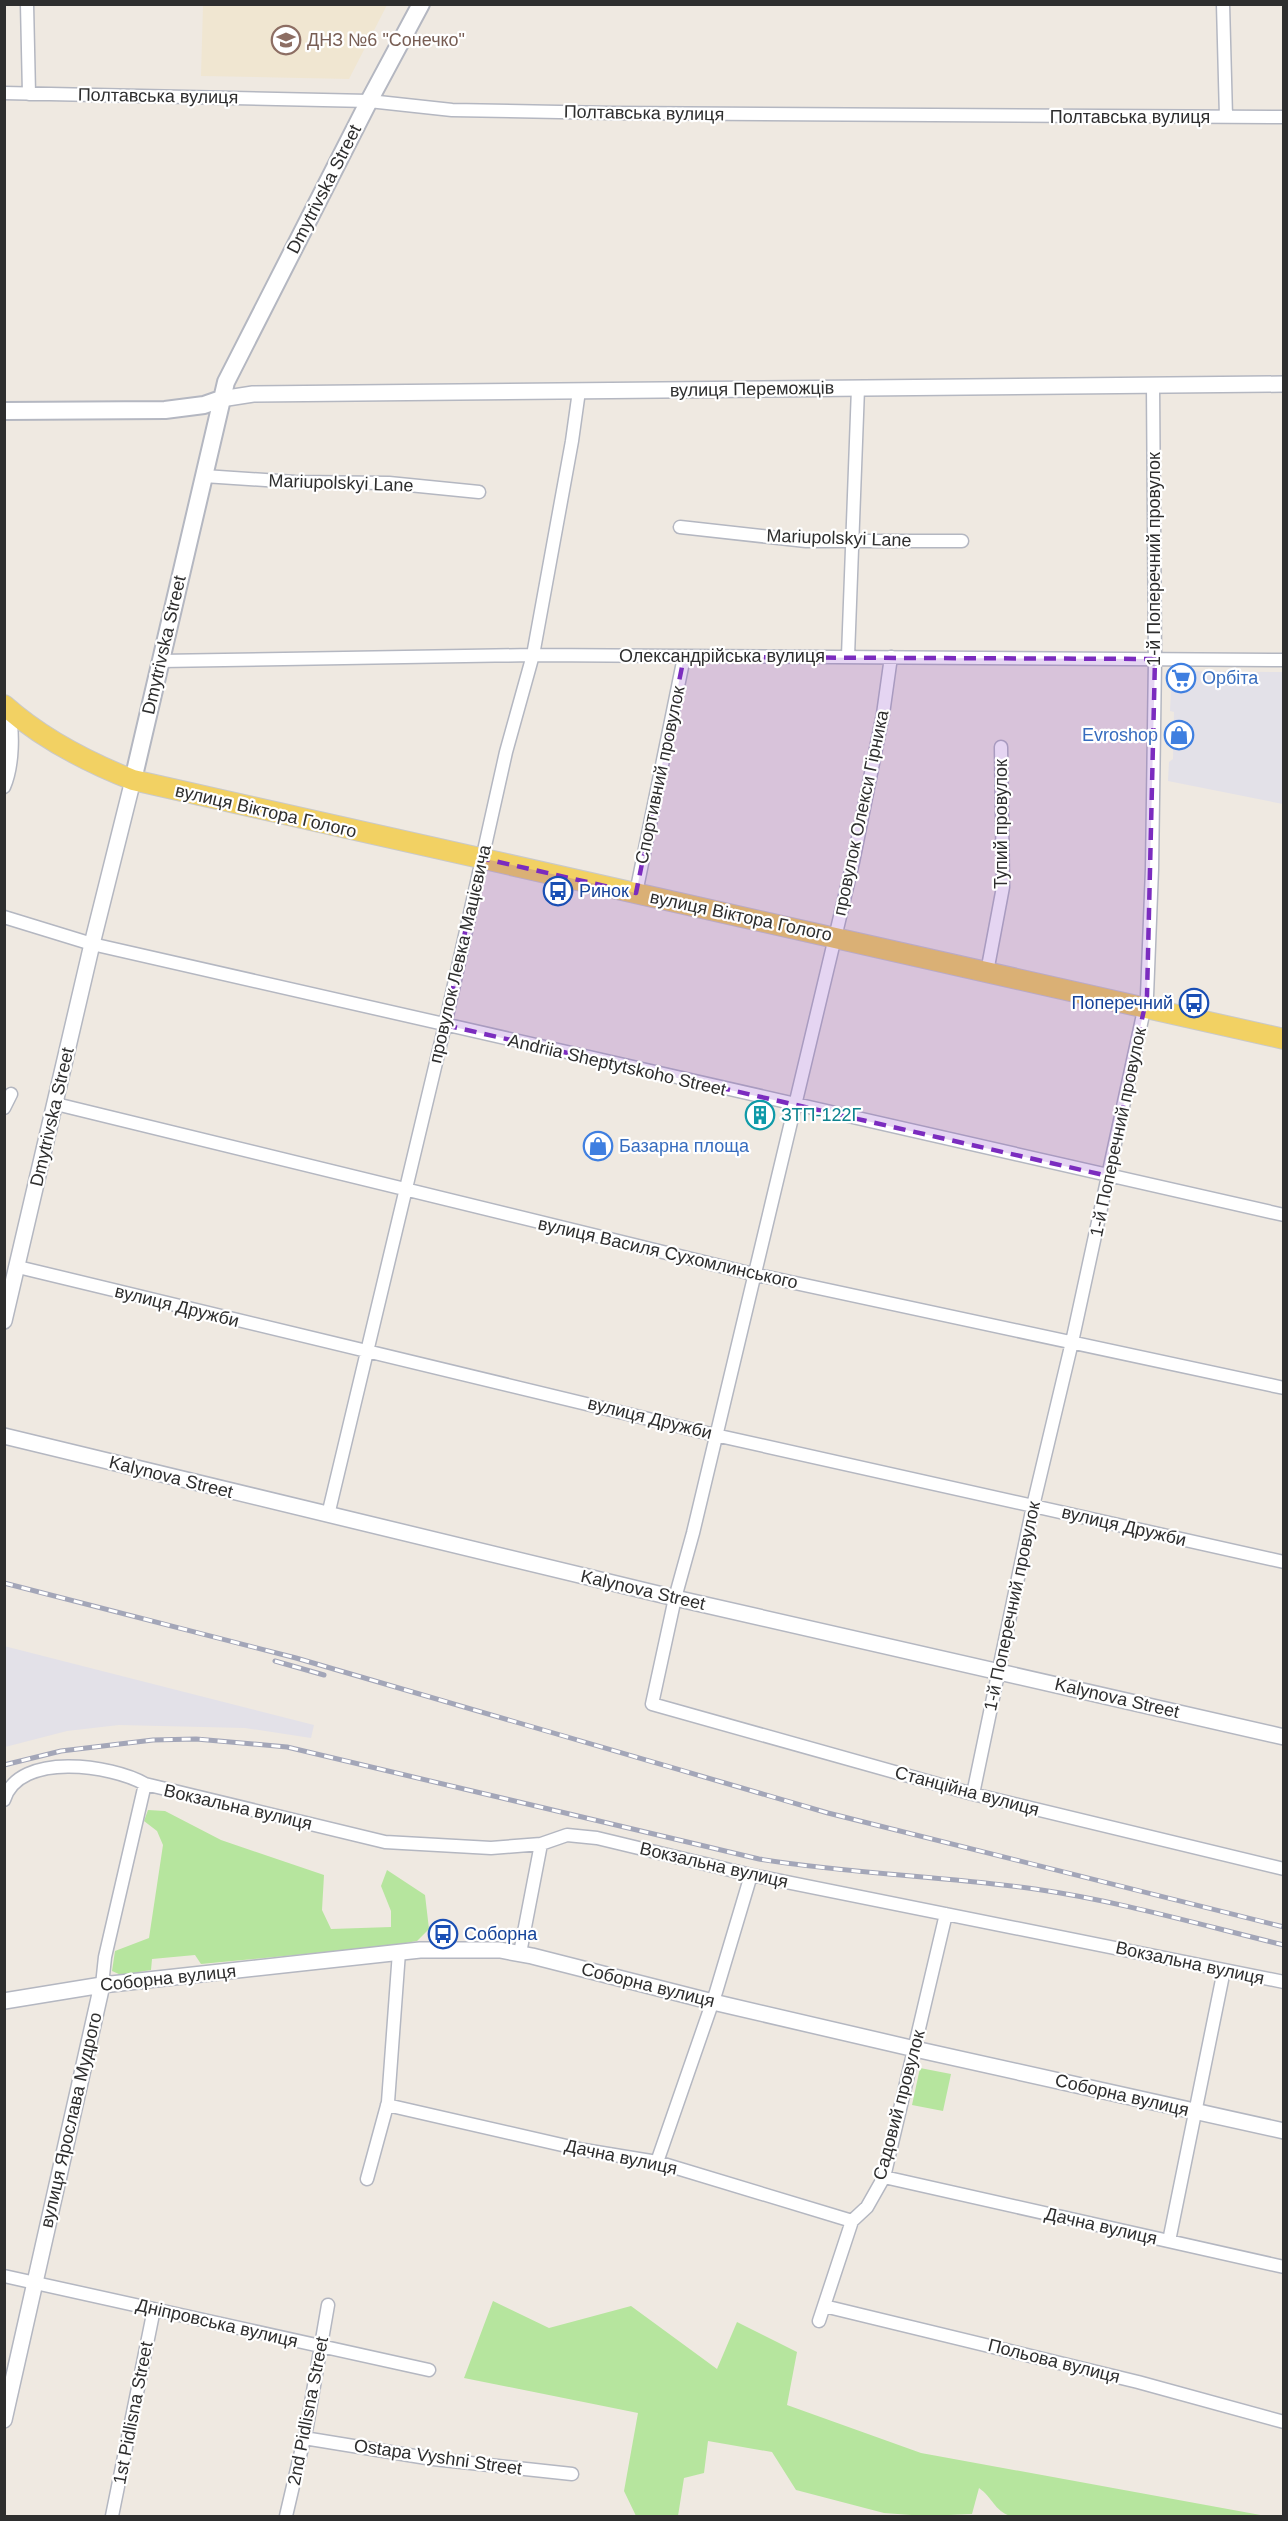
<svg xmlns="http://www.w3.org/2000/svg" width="1288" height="2521" font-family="Helvetica,sans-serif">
<rect width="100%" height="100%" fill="#efe9e1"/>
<!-- industrial -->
<path fill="#e3e1e8" d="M1172,671L1283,672V804L1168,781L1169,762L1173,759L1174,712L1170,711Z
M4,1646L314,1725L311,1738L245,1728L119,1725L67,1731L5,1747Z"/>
<!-- education -->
<path fill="#f0e6d1" d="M203,5V4L387,5L349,79L201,76Z"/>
<!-- green -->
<path fill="#b6e59e" d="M148,1810L165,1811L221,1840L324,1875L322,1910L331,1929L391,1927V1911L381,1886L387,1870L425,1895L429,1929L417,1941L389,1946L201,1964L195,1955L152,1959L151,1970L121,1975L112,1971L115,1951L149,1938L163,1845L157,1831L144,1821Z
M920,2068L951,2074L943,2111L912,2105Z
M493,2301L549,2328L631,2306L717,2369L737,2322L797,2352L787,2405L921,2453L1266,2516H1010C994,2510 993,2498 979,2488L972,2514L925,2516L884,2513L796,2490L772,2452L708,2441L704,2473L684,2478L678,2516H636L624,2491L638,2413L464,2378Z"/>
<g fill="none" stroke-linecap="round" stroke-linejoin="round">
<!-- minor casing -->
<g stroke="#b4b7c1" stroke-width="15">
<path id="minor" d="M27,4L29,94
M1223,4L1226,117
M4,93L369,101L452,110L611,113L1284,117
M204,476L295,482L389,483L479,492
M680,527L806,541H962
M848,656L858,388
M891,657L883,714L853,862L693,1533L675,1598L652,1704L973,1794L1284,1869
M160,661L533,655L1284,660
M4,787C13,766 14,731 8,709
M636,893L684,657
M4,917L92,944L1284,1215
M987,972L1003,887L1001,747
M56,1104L753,1274L1284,1388
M4,1108L11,1094
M18,1267L715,1435L1284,1562
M328,1515L445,1025L506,752L533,655L572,441L579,391
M973,1794L1033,1506L1072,1342L1147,996L1152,869L1155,659L1153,385
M4,1800C19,1751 112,1765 145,1784L385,1842L491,1848L541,1844L567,1835L597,1838L751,1875L1284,1982
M520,1953L541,1844
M102,1985L105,1957L145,1784
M387,2105L584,2150L657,2162L852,2221
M657,2162L716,1992L751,1875
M884,2177L1284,2267
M367,2179L388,2102L399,1952
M1169,2241L1224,1970
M4,2276L429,2370
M824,2306L1138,2382L1284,2422
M819,2321L852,2221L867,2207L884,2177L946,1914
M304,2438L433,2459L572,2474
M112,2516L154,2309
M286,2516L307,2426L328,2305"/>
</g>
<!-- tertiary casing -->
<g stroke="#b4b7c1" stroke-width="18">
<path id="tertiary" d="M221,399L253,394L1284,384
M4,1321L92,944L133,780
M4,1436L675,1598L1284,1737
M4,2001L102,1985L420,1950H500L532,1956L713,2002L915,2049L1284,2131
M4,2420L102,1985"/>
</g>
<!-- secondary casing -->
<g stroke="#b4b7c1" stroke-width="20">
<path id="secondary" d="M4,411L165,410L204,405L221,399
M133,780L226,382L369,101L421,4"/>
</g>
<!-- primary casing -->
<g stroke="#c9c9c9" stroke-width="22">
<path id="primary" d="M4,705C41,738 87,762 133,780L1284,1039"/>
</g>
<!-- minor -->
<use href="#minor" stroke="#fff" stroke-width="12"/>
<!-- tertiary -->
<use href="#tertiary" stroke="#fff" stroke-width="15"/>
<!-- secondary -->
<use href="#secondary" stroke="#fff" stroke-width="16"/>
<!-- primary -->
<use href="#primary" stroke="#f2d163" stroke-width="20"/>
<!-- rail casing -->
<g stroke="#a3a6b8" stroke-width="5">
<path id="rail" d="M4,1583L296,1658L828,1813L1284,1927
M275,1661L324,1675
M4,1765L61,1751L153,1740L196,1739L287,1747L759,1859C851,1874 943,1876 1035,1889C1119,1901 1201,1925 1284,1945"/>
</g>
<!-- rail -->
<use href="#rail" stroke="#fff" stroke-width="3" stroke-dasharray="9" stroke-linecap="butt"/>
</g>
<!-- marked area -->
<path fill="#7b2cbf" fill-opacity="0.2" stroke="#7b2cbf" stroke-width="4.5" stroke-dasharray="12 8" stroke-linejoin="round" d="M684,657L1155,659L1147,996L1108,1176L445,1025L481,858L636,893Z"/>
<!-- icons -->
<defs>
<g id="school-ring" transform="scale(1.5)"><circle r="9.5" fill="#fff" stroke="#8d6e63" stroke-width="1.5"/><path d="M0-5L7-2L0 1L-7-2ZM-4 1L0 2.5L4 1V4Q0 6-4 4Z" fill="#8d6e63"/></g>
<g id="supermarket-ring" transform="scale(1.5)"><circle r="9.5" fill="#fff" stroke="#3f7fe0" stroke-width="1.5"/><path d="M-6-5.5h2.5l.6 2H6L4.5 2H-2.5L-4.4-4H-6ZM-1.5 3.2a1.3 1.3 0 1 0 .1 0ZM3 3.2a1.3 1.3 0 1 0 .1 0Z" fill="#3f7fe0"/></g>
<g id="shop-ring" transform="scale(1.5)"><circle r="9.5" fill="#fff" stroke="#3f7fe0" stroke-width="1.5"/><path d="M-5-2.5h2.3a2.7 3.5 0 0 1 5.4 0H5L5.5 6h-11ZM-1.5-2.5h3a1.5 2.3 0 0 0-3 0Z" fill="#3f7fe0"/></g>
<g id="bus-ring" transform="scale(1.5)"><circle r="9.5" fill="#fff" stroke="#1a4fb4" stroke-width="1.5"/><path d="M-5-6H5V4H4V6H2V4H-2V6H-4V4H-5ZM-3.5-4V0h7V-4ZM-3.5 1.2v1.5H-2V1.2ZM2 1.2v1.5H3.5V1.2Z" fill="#1a4fb4"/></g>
<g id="building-ring" transform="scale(1.5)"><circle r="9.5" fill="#fff" stroke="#0f9aa8" stroke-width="1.5"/><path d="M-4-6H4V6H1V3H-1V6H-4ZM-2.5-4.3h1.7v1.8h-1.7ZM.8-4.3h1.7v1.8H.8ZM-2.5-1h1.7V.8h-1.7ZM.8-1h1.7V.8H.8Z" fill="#0f9aa8"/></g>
</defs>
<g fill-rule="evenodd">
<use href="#school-ring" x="286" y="40"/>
<use href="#supermarket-ring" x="1181" y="678"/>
<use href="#shop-ring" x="1179" y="735"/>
<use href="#bus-ring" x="558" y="891"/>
<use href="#bus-ring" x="1194" y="1003"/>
<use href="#building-ring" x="760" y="1115"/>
<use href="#shop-ring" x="598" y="1146"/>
<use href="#bus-ring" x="443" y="1934"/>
</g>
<g text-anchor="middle" stroke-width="4.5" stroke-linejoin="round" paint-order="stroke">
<!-- education labels -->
<g font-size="18" fill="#785e54" stroke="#fff" text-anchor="start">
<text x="307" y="46">ДНЗ №6 "Сонечко"</text>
</g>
<!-- street labels -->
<g font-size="18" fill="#2e2e2e" stroke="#fff">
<text transform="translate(158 96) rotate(1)" y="6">Полтавська вулиця</text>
<text transform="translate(644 113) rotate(1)" y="6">Полтавська вулиця</text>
<text x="1130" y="123">Полтавська вулиця</text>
<text transform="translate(324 189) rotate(-63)" y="6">Dmytrivska Street</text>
<text transform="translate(752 389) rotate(-1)" y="6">вулиця Переможців</text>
<text transform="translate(341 483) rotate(2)" y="6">Mariupolskyi Lane</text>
<text transform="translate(839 538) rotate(2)" y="6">Mariupolskyi Lane</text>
<text transform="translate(1154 559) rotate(-90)" y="6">1-й Поперечний провулок</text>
<text transform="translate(164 645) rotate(-77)" y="6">Dmytrivska Street</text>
<text x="722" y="662">Олександрійська вулиця</text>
<text transform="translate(660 775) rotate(-78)" y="6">Спортивний провулок</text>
<text transform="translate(266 811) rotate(13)" y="6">вулиця Віктора Голого</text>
<text transform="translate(861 813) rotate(-78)" y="6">провулок Олекси Гірника</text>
<text transform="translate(1001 824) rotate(-90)" y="6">Тупий провулок</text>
<text transform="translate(741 916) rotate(12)" y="6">вулиця Віктора Голого</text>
<text transform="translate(460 954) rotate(-77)" y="6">провулок Левка Мацієвича</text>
<text transform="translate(617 1065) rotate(13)" y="6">Andriia Sheptytskoho Street</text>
<text transform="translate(52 1117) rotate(-77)" y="6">Dmytrivska Street</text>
<text transform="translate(1118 1132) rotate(-78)" y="6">1-й Поперечний провулок</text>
<text transform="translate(668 1253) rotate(13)" y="6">вулиця Василя Сухомлинського</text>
<text transform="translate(177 1306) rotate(14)" y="6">вулиця Дружби</text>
<text transform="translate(650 1418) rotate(14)" y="6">вулиця Дружби</text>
<text transform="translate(171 1477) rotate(14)" y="6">Kalynova Street</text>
<text transform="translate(1124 1526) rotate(13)" y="6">вулиця Дружби</text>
<text transform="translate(643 1590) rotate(13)" y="6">Kalynova Street</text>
<text transform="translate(1012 1606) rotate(-78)" y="6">1-й Поперечний провулок</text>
<text transform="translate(1117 1698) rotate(13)" y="6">Kalynova Street</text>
<text transform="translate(967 1791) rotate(15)" y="6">Станційна вулиця</text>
<text transform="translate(238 1807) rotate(13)" y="6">Вокзальна вулиця</text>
<text transform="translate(714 1865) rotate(13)" y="6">Вокзальна вулиця</text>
<text transform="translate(1190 1963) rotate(12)" y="6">Вокзальна вулиця</text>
<text transform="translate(168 1978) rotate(-6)" y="6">Соборна вулиця</text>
<text transform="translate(648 1985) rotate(14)" y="6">Соборна вулиця</text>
<text transform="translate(1122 2095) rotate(13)" y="6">Соборна вулиця</text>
<text transform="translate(899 2105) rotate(-75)" y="6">Садовий провулок</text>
<text transform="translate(71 2120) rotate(-77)" y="6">вулиця Ярослава Мудрого</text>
<text transform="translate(621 2157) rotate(12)" y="6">Дачна вулиця</text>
<text transform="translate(1101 2226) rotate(13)" y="6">Дачна вулиця</text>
<text transform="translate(217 2323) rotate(13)" y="6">Дніпровська вулиця</text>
<text transform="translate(1054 2361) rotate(14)" y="6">Польова вулиця</text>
<text transform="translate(308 2411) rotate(-79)" y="6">2nd Pidlisna Street</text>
<text transform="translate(133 2413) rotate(-79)" y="6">1st Pidlisna Street</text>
<text transform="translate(438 2457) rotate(8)" y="6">Ostapa Vyshni Street</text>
</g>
<!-- shop labels -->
<g font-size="18" fill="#366cbe" stroke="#fff" text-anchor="start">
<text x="1202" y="684">Орбіта</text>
<text x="1158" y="741" text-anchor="end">Evroshop</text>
<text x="619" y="1152">Базарна площа</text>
</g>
<!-- transit labels -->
<g font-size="18" fill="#164399" stroke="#fff" text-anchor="start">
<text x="579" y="897">Ринок</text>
<text x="1173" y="1009" text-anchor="end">Поперечний</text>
<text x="464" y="1940">Соборна</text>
</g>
<!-- culture labels -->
<g font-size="18" fill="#0d838f" stroke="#fff" text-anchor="start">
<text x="781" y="1121">ЗТП-122Г</text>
</g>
</g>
<!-- border -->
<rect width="1288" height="2521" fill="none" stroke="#2e2e2e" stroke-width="12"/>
</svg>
